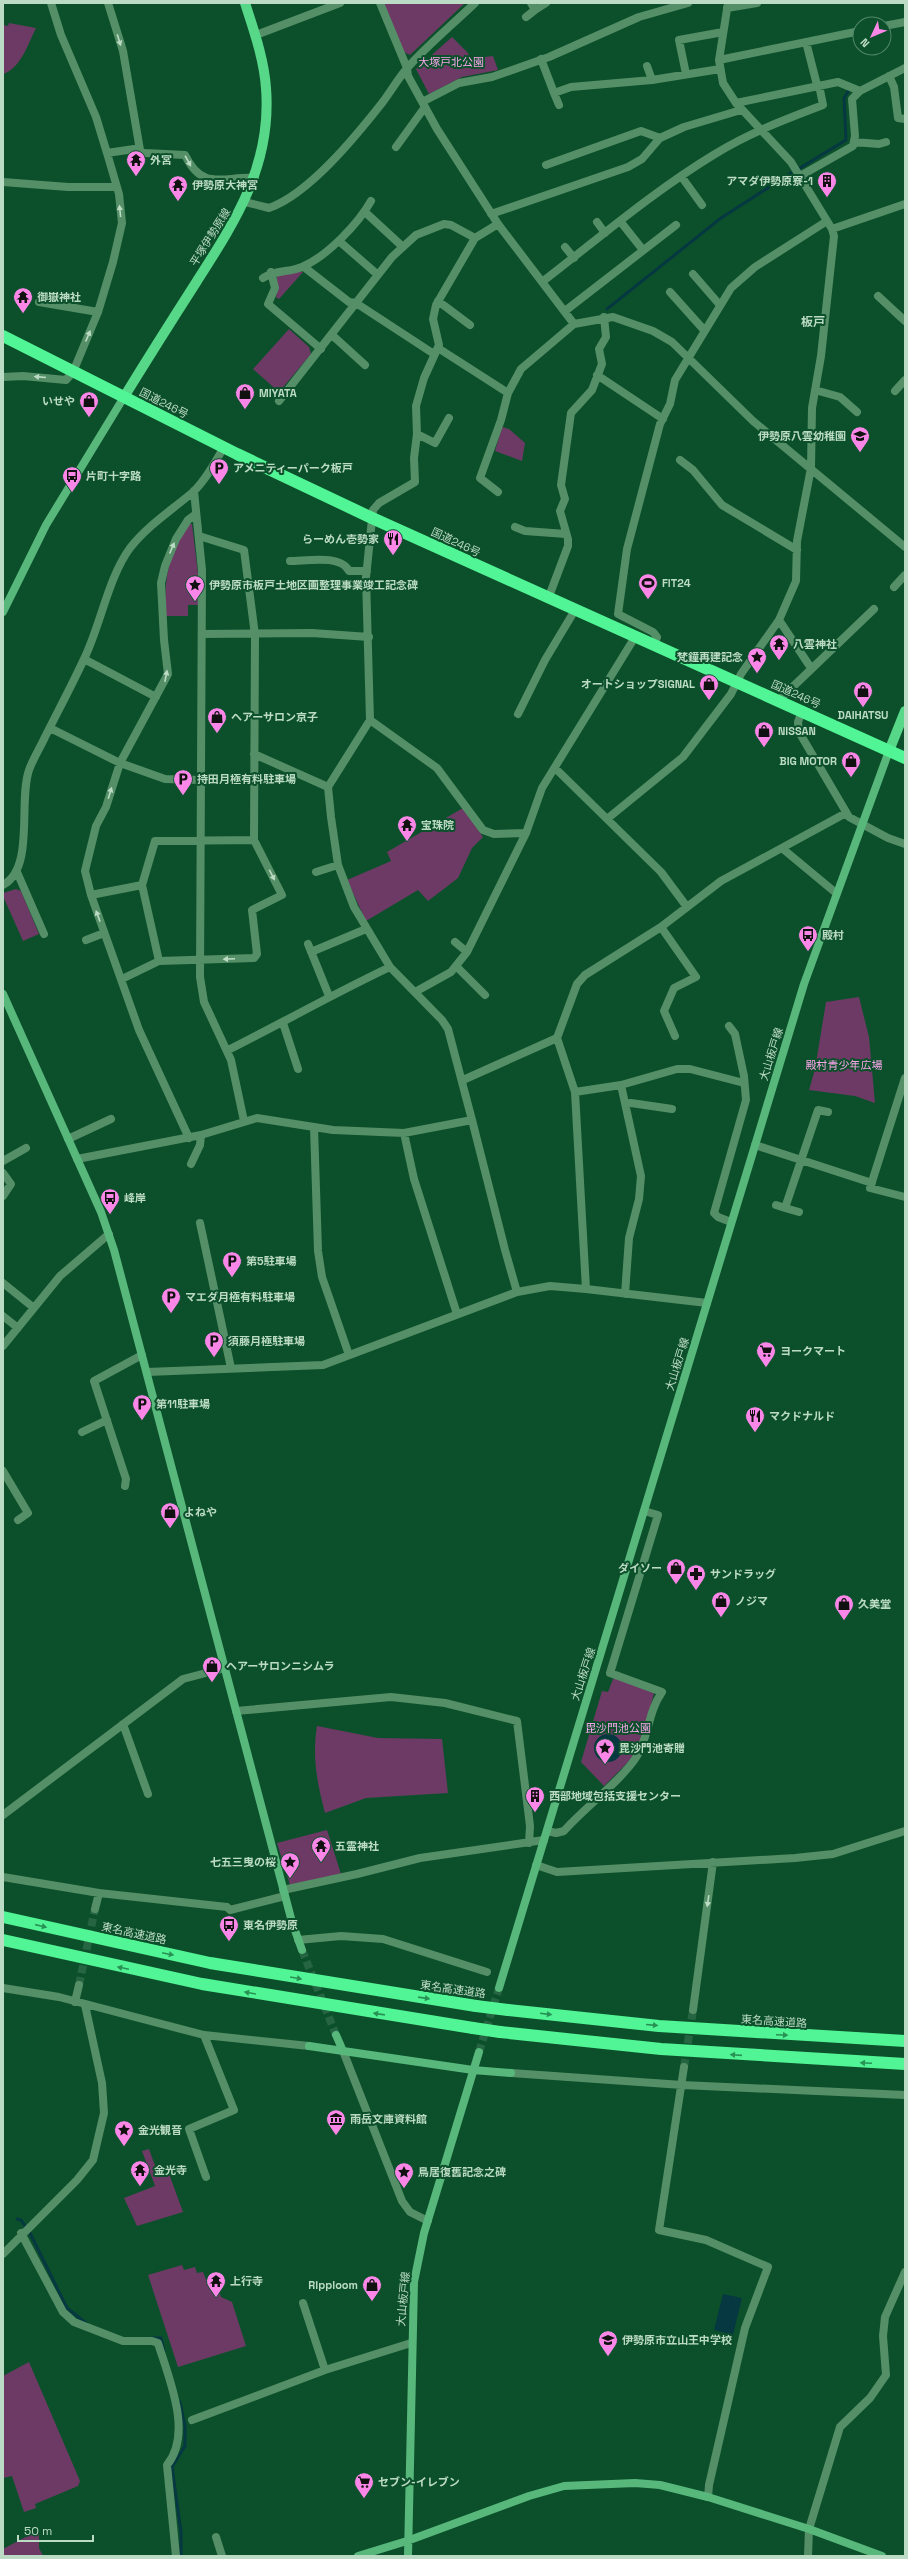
<svg xmlns="http://www.w3.org/2000/svg" width="908" height="2559" font-family="'Space Grotesk','Noto Sans JP',sans-serif">
<rect width="100%" height="100%" fill="#0c502b"/>
<!-- green -->
<path fill="#6d3a65" d="M382,3H465L410,55L404,52Z
M9,23L36,28C28,44 21,68 3,74V25L8,26Z
M452,37L468,53L470,59L493,56L498,70L462,77L429,94L416,69Z
M300,271L303,272L279,299L276,297C279,289 275,281 278,274Z
M289,329L309,347L311,354L279,392L253,369Z
M502,427L509,429L525,443L522,461L495,451Z
M188,524H192L198,574V605H188V616H165C165,577 167,558 188,524Z
M463,808L483,837L472,848L458,878L428,901L418,890L366,921L347,880L391,861L387,852Z
M16,889L21,891L39,934L23,941L3,896V893Z
M859,997L869,1037L875,1103L855,1096L809,1090L815,1069L826,1002Z
M617,1678L654,1693L644,1735L635,1755L604,1786L581,1762L602,1691L608,1692L613,1679Z
M317,1726L378,1738L442,1739L448,1793L366,1798L325,1813C317,1782 312,1758 317,1726Z
M327,1830L341,1874L290,1885L277,1843Z
M149,2149L158,2174L168,2171L183,2212L137,2226L124,2198L155,2186L142,2151Z
M182,2265L184,2270L195,2267L197,2273L203,2272L207,2282L214,2280L221,2297L232,2302L246,2346L178,2367L148,2275Z
M29,2362L80,2481L78,2486L35,2504L36,2508L24,2512L12,2476L3,2478V2376Z
M39,2530V2548L43,2556H3V2549Z"/>
<!-- water -->
<path fill="#053841" d="M594 1748a14 14 0 1 1 28 0a14 14 0 1 1-28 0Z
M723,2294L742,2298L733,2335L714,2330Z"/>
<g fill="none" stroke-linecap="round" stroke-linejoin="round">
<!-- stream -->
<path stroke="#053841" stroke-width="3" d="M800,168L846,140L844,98L849,90
M607,309L721,218L791,173
M17,2219L21,2220L30,2233L67,2308L86,2323
M152,2338H161L164,2351
M180,2402L185,2426V2446L172,2467L181,2532V2556"/>
<!-- street-tunnel -->
<path stroke="#266542" stroke-width="8" stroke-dasharray="8 4" stroke-linecap="butt" d="M79,1985L95,1909
M684,2067L693,2010"/>
<!-- secondary-tunnel -->
<path stroke="#266542" stroke-width="8" stroke-dasharray="8 4" stroke-linecap="butt" d="M302,1950L336,2035
M479,2052L499,1988"/>
<!-- street -->
<path stroke="#558f67" stroke-width="8" d="M51,3L61,35L96,117L107,153
M108,3L123,51L140,150
M380,3L407,68L408,76L437,129L498,224L574,324L613,317L653,331L672,342L753,421L905,547
M727,8L757,3
M535,10L546,3
M526,17L535,10L531,3
M884,26L905,22
M256,35L340,3
M806,42L817,85
M541,59L554,93L571,87L652,80L720,69
M719,60L860,31
M647,66L652,80
M686,74L679,40L723,32
M889,76L894,87L898,118L905,119
M554,93L559,105
M424,101L459,83L492,77L549,57L639,17L688,3
M736,103L838,82L860,91
M854,142L879,144L886,142
M396,147L425,107
M546,165L641,131L660,138
M681,176L702,205
M800,176L853,146L855,136L852,99L860,91L905,68
M3,182L68,187H117
M245,202L269,208C309,194 356,136 382,103C391,91 399,77 409,66C429,44 453,24 475,3
M365,212L403,247
M491,214L628,167L642,159L660,138L684,127L741,110
M620,221L643,250
M597,222L605,233
M832,229L905,204
M339,241L378,275
M565,247L574,258
M304,267L349,302L356,303L434,354
M271,272L275,288L268,304L321,349
M693,274L719,304
M263,278C276,269 291,273 304,266C328,255 358,224 371,201
M542,282C599,238 654,191 715,154C749,133 786,119 823,105L819,85
M670,292L704,330
M878,296L905,321
M438,301L470,325
M39,302L98,312
M565,311L676,225
M332,335L365,365
M438,348L508,393
M597,375L663,419
M3,377L23,376L66,380L73,372L98,312L113,262L122,223L119,194L107,153L134,149L145,153L185,155C203,192 223,176 255,178
M815,390L840,397L857,412
M895,391L905,380
M279,401L392,257L416,235L444,224L451,225L475,238
M417,434L435,443L449,418
M680,460L693,470L722,505L797,550
M194,491L202,570L200,977L204,1002L231,1060L244,1121
M498,492L480,478L501,420L508,393L521,369L574,324
M515,527L525,531L566,534
M290,561C306,561 341,554 349,571H367
M894,587L905,575
M548,599L568,546V539L560,511L565,499L561,485L571,413L592,390L602,364L599,349L606,337L604,317
M779,620L811,668
M202,634L312,633L369,637
M654,645L657,637L653,632L618,614L627,549L660,424L670,404L675,380L731,288L755,267L827,221
M84,659L156,697
M778,701L874,609
M802,711L798,722L799,732L849,817L888,838L905,844
M518,714L545,660L575,610
M370,720L437,768L483,830L494,834L526,833
M50,728L120,763L165,779L201,780
M254,754L328,787
M555,768L661,872L687,907
M607,819L683,757L731,694L741,674L779,620L796,581L797,541L811,468L812,408L821,356L834,236L832,229L791,162L736,103L723,83L719,60L728,3
M783,849L836,893
M17,872L44,934
M316,872L338,865
M3,885C35,868 18,802 29,770C33,759 40,748 45,737C58,711 72,685 84,659C101,624 108,578 130,548C148,525 172,510 193,492C206,480 215,462 224,447
M91,895L142,885
M661,927L696,977L674,988L664,1011L675,1036
M86,940L104,933
M455,942L467,952
M308,944L329,996
M311,952L366,929
M159,961L142,885L155,841L254,840
M457,967L485,995
M122,979L159,961L254,958L257,954L252,910L282,895L254,840L255,635L244,550L199,536
M415,992L451,972L467,952L526,833L542,788L635,637
M283,1023L298,1069
M729,1026L735,1034L744,1076L746,1100L714,1213L718,1217L731,1222
M557,1038L575,1092L586,1289
M228,1050C282,1023 335,993 390,967
M905,1078L870,1188L905,1197
M463,1080L557,1038L577,984L585,975L661,927L721,881L846,813
M621,1085L641,1176L639,1199L629,1238L625,1294
M575,1092L621,1085L677,1069H690L744,1083
M626,1104L631,1103L672,1109
M472,1120L505,1250L517,1292
M314,1127L318,1251L322,1277L349,1355
M404,1133L414,1179L457,1314
M189,1138L139,1030L91,895L85,871L96,826L106,807L120,763L168,674L164,640L161,583L165,566L176,539L188,520L196,514
M68,1139L111,1119
M755,1145L872,1183
M77,1159L201,1135L257,1118L333,1130L404,1133L472,1120L448,1029L442,1020L390,967L354,907L338,865L331,817L328,787L370,720L366,577L373,510L379,503L415,482L414,458L417,434L416,406L424,378L439,345L433,319L436,305L475,238L498,224
M3,1161L26,1148
M191,1164L200,1145L201,1135
M3,1173L11,1184L3,1196
M776,1205L785,1208
M799,1212L785,1208L818,1110L828,1112
M200,1223L231,1368
M3,1283L34,1308
M3,1316L18,1328
M3,1346L60,1276L109,1234
M147,1372L323,1365L517,1292L550,1286L586,1289L707,1303
M82,1432L107,1420
M3,1471L28,1513L18,1520
M125,1486L126,1479L94,1381L142,1355
M236,1711L391,1697L445,1703L517,1721L530,1826L529,1843
M123,1724L148,1794
M3,1815L183,1679L225,1668
M547,1831L556,1833L564,1831C584,1808 622,1780 637,1756C649,1736 648,1712 662,1692L610,1673L658,1515L644,1511
M536,1865L557,1872L795,1858L833,1854L905,1831
M3,1877L99,1893L227,1907L230,1910L285,1896
M283,1890L357,1874L420,1858L544,1840
M95,1909L99,1893
M298,1940L341,1936L383,1939L487,1972
M3,1988L59,1997L204,2035L309,2046
M75,2002L79,1985
M693,2010L713,1862
M204,2035L234,2110L189,2129L206,2177
M343,2051L402,2201L410,2212L428,2221
M684,2067L659,2230L706,2240L768,2267L745,2328L709,2485L708,2497
M511,2073L682,2085L905,2095
M21,2233L63,2312L74,2322L123,2341H152L158,2343C169,2379 193,2433 167,2465L176,2556
M3,2254L77,2180L93,2160L104,2113L102,2083L85,2005
M303,2303L325,2370
M192,2420L325,2370L411,2343
M216,2537L222,2556
M808,2556L809,2529L840,2427L870,2398L886,2375L883,2336L885,2317L905,2272"/>
<!-- secondary -->
<path stroke="#58b87b" stroke-width="8" d="M3,612L46,525L124,397
M3,994L101,1212L114,1250L292,1922L302,1950
M499,1988L804,984L889,751
M336,2035L343,2051
M309,2046L473,2070L511,2073
M358,2556L407,2541L529,2496L564,2486L635,2483L660,2485L708,2497L809,2529L882,2556
M408,2556L414,2282L424,2233L479,2052"/>
<!-- primary -->
<path stroke="#57d889" stroke-width="10" d="M124,397C148,358 172,320 197,281C236,220 272,165 266,88C264,59 254,31 245,3
M889,751L905,711"/>
<!-- highway -->
<path stroke="#52f595" stroke-width="12" d="M3,336L237,454L372,518L905,758
M3,1917L210,1963L476,2006
M3,1940L202,1984L473,2028
M508,2010L659,2026L905,2041
M500,2032L661,2049L905,2064"/>
<!-- highway-bridge -->
<path stroke="#52f595" stroke-width="12" d="M476,2006L508,2010
M473,2028L500,2032"/>
</g>
<!-- one-way arrows -->
<defs><path id="oneway-solid" d="M-6-.8H1V-3.2L6.5 0L1 3.2V.8H-6Z"/></defs>
<g fill="#bcdbc4">
<use href="#oneway-solid" transform="translate(119 40) rotate(73)"/>
<use href="#oneway-solid" transform="translate(188 161) rotate(61)"/>
<use href="#oneway-solid" transform="translate(120 211) rotate(-96)"/>
<use href="#oneway-solid" transform="translate(88 336) rotate(-67)"/>
<use href="#oneway-solid" transform="translate(40 377) rotate(-175)"/>
<use href="#oneway-solid" transform="translate(172 548) rotate(-67)"/>
<use href="#oneway-solid" transform="translate(166 676) rotate(-79)"/>
<use href="#oneway-solid" transform="translate(110 793) rotate(-73)"/>
<use href="#oneway-solid" transform="translate(272 875) rotate(63)"/>
<use href="#oneway-solid" transform="translate(98 916) rotate(-110)"/>
<use href="#oneway-solid" transform="translate(229 959) rotate(177)"/>
<use href="#oneway-solid" transform="translate(708 1901) rotate(98)"/>
</g>
<g fill="#289255">
<use href="#oneway-solid" transform="translate(41 1926) rotate(13)"/>
<use href="#oneway-solid" transform="translate(168 1954) rotate(12)"/>
<use href="#oneway-solid" transform="translate(123 1968) rotate(-168)"/>
<use href="#oneway-solid" transform="translate(296 1978) rotate(10)"/>
<use href="#oneway-solid" transform="translate(250 1993) rotate(-170)"/>
<use href="#oneway-solid" transform="translate(424 1998) rotate(8)"/>
<use href="#oneway-solid" transform="translate(379 2014) rotate(-172)"/>
<use href="#oneway-solid" transform="translate(546 2014) rotate(7)"/>
<use href="#oneway-solid" transform="translate(652 2025) rotate(5)"/>
<use href="#oneway-solid" transform="translate(782 2035) rotate(3)"/>
<use href="#oneway-solid" transform="translate(736 2055) rotate(-176)"/>
<use href="#oneway-solid" transform="translate(866 2063) rotate(-177)"/>
</g>
<!-- icons -->
<defs>
<g id="temple-pin" transform="scale(1)"><path d="M0 17L-7.5 6A9.5 9.5 0 1 1 7.5 6Z" fill="#fa87e7" stroke="#0c502b"/><path d="M0-6L5-2H3V0L6.5 2.5H4V6H1.5V3h-3V6H-4V2.5H-6.5L-3 0V-2H-5Z" fill="#111"/></g>
<g id="building-pin" transform="scale(1)"><path d="M0 17L-7.5 6A9.5 9.5 0 1 1 7.5 6Z" fill="#fa87e7" stroke="#0c502b"/><path d="M-4-6H4V6H1V3H-1V6H-4ZM-2.5-4.3h1.7v1.8h-1.7ZM.8-4.3h1.7v1.8H.8ZM-2.5-1h1.7V.8h-1.7ZM.8-1h1.7V.8H.8Z" fill="#111"/></g>
<g id="shop-pin" transform="scale(1)"><path d="M0 17L-7.5 6A9.5 9.5 0 1 1 7.5 6Z" fill="#fa87e7" stroke="#0c502b"/><path d="M-5-2.5h2.3a2.7 3.5 0 0 1 5.4 0H5L5.5 6h-11ZM-1.5-2.5h3a1.5 2.3 0 0 0-3 0Z" fill="#111"/></g>
<g id="school-pin" transform="scale(1)"><path d="M0 17L-7.5 6A9.5 9.5 0 1 1 7.5 6Z" fill="#fa87e7" stroke="#0c502b"/><path d="M0-5L7-2L0 1L-7-2ZM-4 1L0 2.5L4 1V4Q0 6-4 4Z" fill="#111"/></g>
<g id="parking-pin" transform="scale(1)"><path d="M0 17L-7.5 6A9.5 9.5 0 1 1 7.5 6Z" fill="#fa87e7" stroke="#0c502b"/><path d="M-3.5-5.5H1a3.5 3.5 0 0 1 0 7H-1V5.5H-3.5ZM-1-3.4V-.6H.8a1.4 1.4 0 0 0 0-2.8Z" fill="#111"/></g>
<g id="bus-pin" transform="scale(1)"><path d="M0 17L-7.5 6A9.5 9.5 0 1 1 7.5 6Z" fill="#fa87e7" stroke="#0c502b"/><path d="M-5-6H5V4H4V6H2V4H-2V6H-4V4H-5ZM-3.5-4V0h7V-4ZM-3.5 1.2v1.5H-2V1.2ZM2 1.2v1.5H3.5V1.2Z" fill="#111"/></g>
<g id="restaurant-pin" transform="scale(1)"><path d="M0 17L-7.5 6A9.5 9.5 0 1 1 7.5 6Z" fill="#fa87e7" stroke="#0c502b"/><path d="M-5-6h1v4h1v-4h1v4h1v-4h1v5L-1.5 .5V6h-2V.5L-5-1ZM5-6V6H3V1.5H1.5Q1.5-4 5-6Z" fill="#111"/></g>
<g id="stadium-pin" transform="scale(1)"><path d="M0 17L-7.5 6A9.5 9.5 0 1 1 7.5 6Z" fill="#fa87e7" stroke="#0c502b"/><path d="M0-5a6.5 5 0 1 0 0 10a6.5 5 0 1 0 0-10ZM-3.5-1.8h7v3.6h-7Z" fill="#111"/></g>
<g id="sight-pin" transform="scale(1)"><path d="M0 17L-7.5 6A9.5 9.5 0 1 1 7.5 6Z" fill="#fa87e7" stroke="#0c502b"/><path d="M0-6L1.8-2.2L6-1.7L2.9 1.2L3.7 5.4L0 3.3L-3.7 5.4L-2.9 1.2L-6-1.7L-1.8-2.2Z" fill="#111"/></g>
<g id="supermarket-pin" transform="scale(1)"><path d="M0 17L-7.5 6A9.5 9.5 0 1 1 7.5 6Z" fill="#fa87e7" stroke="#0c502b"/><path d="M-6-5.5h2.5l.6 2H6L4.5 2H-2.5L-4.4-4H-6ZM-1.5 3.2a1.3 1.3 0 1 0 .1 0ZM3 3.2a1.3 1.3 0 1 0 .1 0Z" fill="#111"/></g>
<g id="pharmacy-pin" transform="scale(1)"><path d="M0 17L-7.5 6A9.5 9.5 0 1 1 7.5 6Z" fill="#fa87e7" stroke="#0c502b"/><path d="M-2-6h4v4h4v4h-4v4h-4v-4h-4v-4h4Z" fill="#111"/></g>
<g id="museum-pin" transform="scale(1)"><path d="M0 17L-7.5 6A9.5 9.5 0 1 1 7.5 6Z" fill="#fa87e7" stroke="#0c502b"/><path d="M0-6L6-3V-2H-6V-3ZM-5-1h2V3h-2ZM-1-1h2V3h-2ZM3-1h2V3H3ZM-6 4H6V6H-6Z" fill="#111"/></g>
</defs>
<g fill-rule="evenodd">
<use href="#temple-pin" x="136" y="160"/>
<use href="#building-pin" x="827" y="181"/>
<use href="#temple-pin" x="178" y="185"/>
<use href="#temple-pin" x="23" y="297"/>
<use href="#shop-pin" x="245" y="393"/>
<use href="#shop-pin" x="89" y="401"/>
<use href="#school-pin" x="860" y="436"/>
<use href="#parking-pin" x="219" y="468"/>
<use href="#bus-pin" x="72" y="476"/>
<use href="#restaurant-pin" x="393" y="539"/>
<use href="#stadium-pin" x="648" y="583"/>
<use href="#sight-pin" x="195" y="585"/>
<use href="#temple-pin" x="779" y="644"/>
<use href="#sight-pin" x="757" y="657"/>
<use href="#shop-pin" x="709" y="684"/>
<use href="#shop-pin" x="863" y="691"/>
<use href="#shop-pin" x="217" y="717"/>
<use href="#shop-pin" x="764" y="731"/>
<use href="#shop-pin" x="851" y="761"/>
<use href="#parking-pin" x="183" y="779"/>
<use href="#temple-pin" x="407" y="825"/>
<use href="#bus-pin" x="808" y="935"/>
<use href="#bus-pin" x="110" y="1198"/>
<use href="#parking-pin" x="232" y="1261"/>
<use href="#parking-pin" x="171" y="1297"/>
<use href="#parking-pin" x="214" y="1341"/>
<use href="#supermarket-pin" x="766" y="1351"/>
<use href="#parking-pin" x="142" y="1404"/>
<use href="#restaurant-pin" x="755" y="1416"/>
<use href="#shop-pin" x="170" y="1512"/>
<use href="#shop-pin" x="676" y="1568"/>
<use href="#pharmacy-pin" x="696" y="1574"/>
<use href="#shop-pin" x="721" y="1601"/>
<use href="#shop-pin" x="844" y="1604"/>
<use href="#shop-pin" x="212" y="1666"/>
<use href="#sight-pin" x="605" y="1748"/>
<use href="#building-pin" x="535" y="1796"/>
<use href="#temple-pin" x="321" y="1846"/>
<use href="#sight-pin" x="290" y="1862"/>
<use href="#bus-pin" x="229" y="1925"/>
<use href="#museum-pin" x="336" y="2119"/>
<use href="#sight-pin" x="124" y="2130"/>
<use href="#temple-pin" x="140" y="2170"/>
<use href="#sight-pin" x="404" y="2172"/>
<use href="#temple-pin" x="216" y="2281"/>
<use href="#shop-pin" x="372" y="2285"/>
<use href="#school-pin" x="608" y="2340"/>
<use href="#supermarket-pin" x="364" y="2482"/>
</g>
<g text-anchor="middle" stroke-width="4" stroke-linejoin="round" paint-order="stroke">
<!-- park labels -->
<g font-size="11" fill="#f7a5e8" stroke="#0c502b">
<text x="451" y="66">大塚戸北公園</text>
<text x="844" y="1069">殿村青少年広場</text>
<text x="618" y="1732">毘沙門池公園</text>
</g>
<!-- poi labels -->
<g font-size="11" font-weight="bold" fill="#bcdbc4" stroke="#0c502b" text-anchor="start">
<text x="150" y="164">外宮</text>
<text x="813" y="185" text-anchor="end">アマダ伊勢原寮-1</text>
<text x="192" y="189">伊勢原大神宮</text>
<text x="37" y="301">御嶽神社</text>
<text x="259" y="397">MIYATA</text>
<text x="75" y="405" text-anchor="end">いせや</text>
<text x="846" y="440" text-anchor="end">伊勢原八雲幼稚園</text>
<text x="233" y="472">アメニティーパーク板戸</text>
<text x="86" y="480">片町十字路</text>
<text x="379" y="543" text-anchor="end">らーめん壱勢家</text>
<text x="662" y="587">FiT24</text>
<text x="209" y="589">伊勢原市板戸土地区画整理事業竣工記念碑</text>
<text x="793" y="648">八雲神社</text>
<text x="743" y="661" text-anchor="end">梵鐘再建記念</text>
<text x="695" y="688" text-anchor="end">オートショップSIGNAL</text>
<text x="863" y="719" text-anchor="middle">DAIHATSU</text>
<text x="231" y="721">ヘアーサロン京子</text>
<text x="778" y="735">NISSAN</text>
<text x="837" y="765" text-anchor="end">BIG MOTOR</text>
<text x="197" y="783">持田月極有料駐車場</text>
<text x="421" y="829">宝珠院</text>
<text x="822" y="939">殿村</text>
<text x="124" y="1202">峰岸</text>
<text x="246" y="1265">第5駐車場</text>
<text x="185" y="1301">マエダ月極有料駐車場</text>
<text x="228" y="1345">須藤月極駐車場</text>
<text x="780" y="1355">ヨークマート</text>
<text x="156" y="1408">第11駐車場</text>
<text x="769" y="1420">マクドナルド</text>
<text x="184" y="1516">よねや</text>
<text x="662" y="1572" text-anchor="end">ダイソー</text>
<text x="710" y="1578">サンドラッグ</text>
<text x="735" y="1605">ノジマ</text>
<text x="858" y="1608">久美堂</text>
<text x="226" y="1670">ヘアーサロンニシムラ</text>
<text x="619" y="1752">毘沙門池寄贈</text>
<text x="549" y="1800">西部地域包括支援センター</text>
<text x="335" y="1850">五霊神社</text>
<text x="276" y="1866" text-anchor="end">七五三曳の桜</text>
<text x="243" y="1929">東名伊勢原</text>
<text x="350" y="2123">雨岳文庫資料館</text>
<text x="138" y="2134">金光観音</text>
<text x="154" y="2174">金光寺</text>
<text x="418" y="2176">鳥居復舊記念之碑</text>
<text x="230" y="2285">上行寺</text>
<text x="358" y="2289" text-anchor="end">Ripploom</text>
<text x="622" y="2344">伊勢原市立山王中学校</text>
<text x="378" y="2486">セブン-イレブン</text>
</g>
<!-- street labels -->
<g font-size="11" fill="#bcdbc4" stroke="#0c502b">
<text transform="translate(210 237) rotate(-58)" y="4">平塚伊勢原線</text>
<text transform="translate(164 403) rotate(27)" y="4">国道246号</text>
<text transform="translate(456 542) rotate(25)" y="4">国道246号</text>
<text transform="translate(796 694) rotate(24)" y="4">国道246号</text>
<text transform="translate(771 1054) rotate(-73)" y="4">大山板戸線</text>
<text transform="translate(677 1364) rotate(-73)" y="4">大山板戸線</text>
<text transform="translate(583 1674) rotate(-72)" y="4">大山板戸線</text>
<text transform="translate(134 1933) rotate(12)" y="4">東名高速道路</text>
<text transform="translate(453 1989) rotate(8)" y="4">東名高速道路</text>
<text transform="translate(774 2021) rotate(4)" y="4">東名高速道路</text>
<text transform="translate(403 2299) rotate(-85)" y="4">大山板戸線</text>
</g>
<!-- neighbourhood labels -->
<g font-size="12" font-weight="bold" fill="#bcdbc4" stroke="#0c502b">
<text x="813" y="326">板戸</text>
</g>
</g>
<!-- border -->
<rect width="908" height="2559" fill="none" stroke="#bcdbc4" stroke-width="8"/>
<!-- north arrow -->
<g transform="translate(872 36) rotate(226)"><circle r="19" fill="#0c502b" stroke="#528868"/>
<path d="M0-3L7 15L0 10L-7 15Z" fill="#fa87e7"/>
<text y="-6" font-size="11" font-weight="bold" text-anchor="middle" fill="#bcdbc4">N</text>
</g>
<!-- scale -->
<path d="M18 2535v6h75v-6" fill="none" stroke="#bcdbc4" stroke-width="2"/>
<text x="24" y="2535" font-size="12" fill="#bcdbc4" stroke="#0c502b" stroke-width="3" paint-order="stroke">50 m</text>
</svg>
